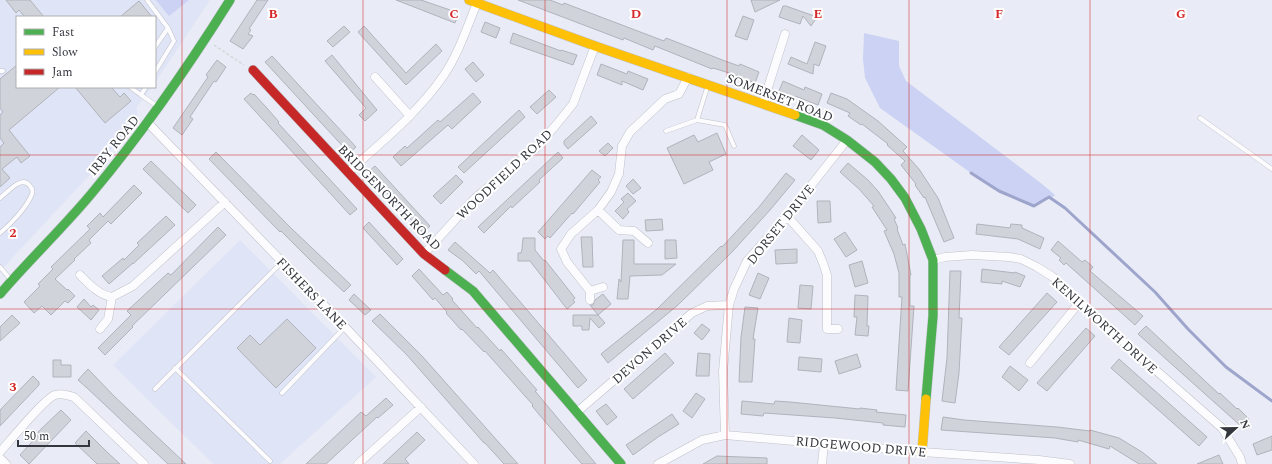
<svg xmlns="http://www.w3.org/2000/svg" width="1272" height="464" font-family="Spectral,serif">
<rect width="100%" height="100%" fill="#e9ecf6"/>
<!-- built -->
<path fill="#dfe4f6" d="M0,0H210L155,83V17H17V87H152L137,107V115L99,165L0,271Z
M240,240L376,377L280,464H213L113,365Z"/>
<!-- green -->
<path fill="#cbd2f3" d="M156,0H189L169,16Z
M864,33L899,41V66L906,81L1042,184L1055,195L1053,197H1049L1034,206L999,191L971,173L880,108L865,78L863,59Z"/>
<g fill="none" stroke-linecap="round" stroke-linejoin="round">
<!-- stream -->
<path stroke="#9ea5cc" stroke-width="3" d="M971,173L999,191L1034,206L1049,197L1065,208L1155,292L1188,329L1226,367L1272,401"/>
</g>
<!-- building -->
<path fill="#d1d3db" stroke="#b0b3bb" d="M6,0H30L44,17H25L19,10L16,13Z
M257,0H268L249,29L251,30L248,34L253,36L243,49L230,41Z
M396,0H421L459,13L455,23Z
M518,0H550L563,5L564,3L664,41L666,38L725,61L739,66L740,64L759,72L755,83L729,73L713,68L712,69L655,46L653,50L624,38L623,40Z
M751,0H780L755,12Z
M139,1L152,17H120Z
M783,6H786L817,17L811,26L803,16L800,24L779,17Z
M743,16L754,20L747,40L735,36Z
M485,22L500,28L496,38L481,32Z
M344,26L350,32L333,47L327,41Z
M364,26L406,73L436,44L442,51L406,85L358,32Z
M513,33L561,51V50L577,55L573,65L510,43Z
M815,42L826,46L819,66L814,64L813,74L788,64L791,57L807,64Z
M332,55L377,110L365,121L359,115L366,108L325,61Z
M272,56L356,147L349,153L265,62Z
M217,60L226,67L216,82L214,81L190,117L193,119L182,135L173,128L208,77L206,75Z
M473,62L484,75L476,82L465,69Z
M601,64L627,74L628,71L648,79L643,90L622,81V85L597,75Z
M17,65V87H60L9,130L30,156L21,163L17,157L2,169L10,178L0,187V147L4,143L0,138V115L3,112L0,108V79Z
M783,81L804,90L805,87L822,94L818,105L795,96L794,98L779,91Z
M75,87H111L120,97L124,93L131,101L105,123Z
M549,90L556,97L537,114L530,107Z
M251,93L253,95L254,94L266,107L279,122L278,123L357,209L350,215L244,99Z
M473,93L481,102L452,129L448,125L401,166L393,157L405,146L407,148L438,120L440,122Z
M831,93L847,99L878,121L907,147L903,151L919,169L938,198L954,238L944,242L925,197L924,198L915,185L916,184L901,165L905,161L887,145L888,144L862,124L861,125L848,116L850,113L827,103Z
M519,110L525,117L464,173L458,167Z
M591,116L597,123L568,149L564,144V141Z
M717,133L726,154L709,162L713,170L684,184L667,148L694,135L698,142Z
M802,135L819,150L811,160L793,146Z
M608,143L613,148L605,156L599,151Z
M216,152L292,229L351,285L344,292L313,263L281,231L280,232L209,159Z
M558,152L563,158L539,180L540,182L512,208L511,206L484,233L478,227Z
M151,161L196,205L188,213L143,169Z
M848,163L868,180L878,191L896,218L894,219L898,228L897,229L903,245L905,244L911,275H910V306H914L908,391L896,390L902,297H899V273L894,254L884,231L887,230L872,207L874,206L859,189L840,172Z
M375,166L430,226L423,233L368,172Z
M592,170L601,177L598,180L600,182L584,201L573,214L572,213L550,238L548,236L545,239L538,232Z
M786,173L795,180L770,210L733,251L678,305L608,363L601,354L657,309L721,246L722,247L759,207Z
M456,175L463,182L441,204L433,196Z
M633,179L641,188L633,194L626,186Z
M134,185L142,193L111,224L108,221L89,240L91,243L74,259L75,260L55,279L67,290L68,289L75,296L68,303L65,301L51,315L42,306L34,313L24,302L40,286L38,284L53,269L51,267L90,229L87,226L100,213L103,217Z
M628,193L636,201L627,209L629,212L623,219L615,211L624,202L621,199Z
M817,201H830L831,222L818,223Z
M166,216L175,225L133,264V263L109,284L102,276L123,258L124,260L139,245L137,243Z
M662,219L663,230L646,231L645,220Z
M369,222L403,259L397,265L363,228Z
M977,224L1010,228L1011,224L1022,225V228L1044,238L1040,249L1018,239L976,234Z
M218,227L226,235L132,326L133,327L105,355L98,348L131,315L127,311L168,273L171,275Z
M845,232L857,250L846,257L834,239Z
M581,237H592L593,267H583Z
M523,238H535V250L544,261L545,260L575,298L573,300L575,302L567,309L530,261H518V253H521L522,249Z
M623,240H634V264H676L662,275L630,276L628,299H617L619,279L621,282Z
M665,240H676L677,258L665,259Z
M1058,241L1082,262L1085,260L1093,267L1090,271L1143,316L1135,325L1066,263L1064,265L1059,260L1061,258L1051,250Z
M455,242L490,273L493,270L587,380L578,388L479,271L476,274L463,261L448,250Z
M797,249V263L776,264L775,250Z
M862,261L868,283L855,287L849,265Z
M419,269L443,295L447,292L453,299L452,300L477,328L478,327L500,351L501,349L537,390L535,391L596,464H582L548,425L532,406L533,405L485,351L484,352L462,329L461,330L446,313L447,312L435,298L433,300L412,276Z
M982,269L1015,273V272L1025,276L1020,287L1002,281V284L981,282Z
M950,271H961L959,318H962L959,373L955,403L942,401L947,358Z
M758,273L769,278L760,299L749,295Z
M800,285L813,286L811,309L798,308Z
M1047,293L1057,302L1009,355L999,347Z
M354,294L371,310L365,315L349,300Z
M603,294L611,304L598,315L590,305H593L595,300Z
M855,295L868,296L867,326H869L868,336L855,335L857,317H854Z
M84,299L91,307L93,305L99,310L91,320L77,307Z
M745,307L758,308L753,339H755L752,382H739L741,337Z
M380,314L422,356L518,464H504L485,443H484L407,355L372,321Z
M12,315L20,323L0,341V327Z
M573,315H598L605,323L599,328L590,318L589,330H582V326H573Z
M789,318L802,320L800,343L787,342Z
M287,319L316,348L276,388L237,348L250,335L260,345Z
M702,324L710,330L702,340L694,333Z
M1146,326L1219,394L1220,393L1237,409L1238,408L1249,419L1242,427L1138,334Z
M1086,328L1095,336L1047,391L1037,383Z
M665,353L674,363L633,399L624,389Z
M698,353L710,354L709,376H696Z
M857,354L861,367L839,374L835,361Z
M799,357L822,359L821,372L798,370Z
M1119,359L1207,437L1199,446L1111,368Z
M53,360H61V365H71V377H53Z
M1010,366L1028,380L1019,391L1002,377Z
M88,369L114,396L186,464H168L87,388L78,380Z
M33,376L39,382V385L0,426V410Z
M696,393L705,399L692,418L683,411Z
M386,398L393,405L378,418L377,417L326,464H306L361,412L366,416Z
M742,401L774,404L775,401L790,402L860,409V408L877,410L876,412L906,415L905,427L883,425V423L835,418L764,413L763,416L741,414Z
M606,404L617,417L607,425L596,411Z
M61,410L71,420L29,464L20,455L39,434L38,432Z
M672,414L679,424L658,437L633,455L626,445Z
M943,417L964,420L1057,427L1090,431V430L1119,438L1142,452L1157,464H1139L1110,446L1109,449L1078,440V442L1055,438L941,430Z
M86,431L108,453L120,464H97L94,461L75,443Z
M417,432L425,440L405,459L409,464H383Z
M1272,436V450L1257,455L1253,444Z
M1219,455L1223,464H1197Z
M717,456L767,458V464H703Z"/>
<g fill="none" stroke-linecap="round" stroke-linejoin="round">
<!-- lane casing -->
<g stroke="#bfc1c9" stroke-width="5">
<path id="lane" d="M147,0L168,28L174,41L155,72
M155,47L168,28
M0,71H3
M130,87L141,95
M146,87L141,95L157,106
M1200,118L1272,169
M697,120L725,125L734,146
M666,131L697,120L708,85
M0,198C7,193 22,174 30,186C32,188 33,191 32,194C27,207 11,224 0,233
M0,267L11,280
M175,368L270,461
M155,389L282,262
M282,393L345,327"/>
</g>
<!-- street casing -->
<g stroke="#bfc1c9" stroke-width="9">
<path id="street" d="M375,77L410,116
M763,103L785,34
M148,123L345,327L474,464
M348,172C382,142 418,113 444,75C459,53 467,27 477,3
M598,210L619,230L634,231L648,243
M787,216L818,251L823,263L827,275V329H838
M424,254L475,198L535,149L556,125L573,104L595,46
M933,260L945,257L972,255L1009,257L1021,259L1037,267L1053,277L1079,303L1222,428L1240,457L1242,464
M80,275C89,284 99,295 112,297
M590,291L567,262L561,249L571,234L598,210L611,192L619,174L622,146L630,132L665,99L679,94L688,77
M590,300V291L603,287
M100,329L108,319L112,297L133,286L225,202
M1030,363L1079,303
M577,412L692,313L707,306L729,305
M725,435L723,371L729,305L734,289L747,261L787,216L847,140
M0,452C10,441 44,399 55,395C62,393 67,395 74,397L144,464
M0,458L6,464
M358,464L421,407
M658,464L702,440L725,435L922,452L1039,460L1070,464
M822,464L824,444"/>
</g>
<!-- fast casing -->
<g stroke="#bfc1c9" stroke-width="10">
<path id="fast" d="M795,115L823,125L847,140L875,162L891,179L905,198L921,229L933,260V316L926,399
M445,270L473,291L621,464
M0,294C30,259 63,228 92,193C143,132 188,67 230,0"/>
</g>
<!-- slow casing -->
<g stroke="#bfc1c9" stroke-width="10">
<path id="slow" d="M469,0L595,46L795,115
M922,452L926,399"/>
</g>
<!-- jam casing -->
<g stroke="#bfc1c9" stroke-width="10">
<path id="jam" d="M253,70L424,254L445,270"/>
</g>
<!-- path -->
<path stroke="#d5d6d9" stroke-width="1.5" stroke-dasharray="3 2" stroke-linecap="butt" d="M214,45L244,65"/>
<!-- lane -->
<use href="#lane" stroke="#fcfcfe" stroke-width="4"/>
<!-- street -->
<use href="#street" stroke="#fcfcfe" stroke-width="8"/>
<!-- fast -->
<use href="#fast" stroke="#4caf50" stroke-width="9"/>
<!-- slow -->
<use href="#slow" stroke="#ffc107" stroke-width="9"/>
<!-- jam -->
<use href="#jam" stroke="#c62828" stroke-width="9"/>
</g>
<!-- grid -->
<path fill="none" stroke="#d62828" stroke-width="1" stroke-opacity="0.55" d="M182,0V464M363,0V464M545,0V464M727,0V464M909,0V464M1090,0V464M0,155H1272M0,309H1272"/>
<g text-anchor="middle" stroke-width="4" stroke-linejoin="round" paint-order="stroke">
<!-- street labels -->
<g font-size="13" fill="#34363d" stroke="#fff">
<text transform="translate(780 97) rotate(21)" y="5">SOMERSET ROAD</text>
<text transform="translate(113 145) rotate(-51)" y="5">IRBY ROAD</text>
<text transform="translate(504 174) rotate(-43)" y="5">WOODFIELD ROAD</text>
<text transform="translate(390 197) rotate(46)" y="5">BRIDGENORTH ROAD</text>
<text transform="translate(780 224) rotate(-51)" y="5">DORSET DRIVE</text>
<text transform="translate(312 293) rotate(46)" y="5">FISHERS LANE</text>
<text transform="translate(1105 325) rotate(42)" y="5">KENILWORTH DRIVE</text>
<text transform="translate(649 350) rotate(-41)" y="5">DEVON DRIVE</text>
<text transform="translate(861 446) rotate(5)" y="5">RIDGEWOOD DRIVE</text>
</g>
</g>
<g font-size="13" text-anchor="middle" font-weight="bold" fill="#d62828" stroke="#fff" stroke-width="4" stroke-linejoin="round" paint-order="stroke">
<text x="273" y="18">B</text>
<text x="454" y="18">C</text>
<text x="636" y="18">D</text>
<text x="818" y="18">E</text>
<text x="999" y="18">F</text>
<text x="1181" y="18">G</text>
<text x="13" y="237">2</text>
<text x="13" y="391">3</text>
</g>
<!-- legend -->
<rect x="16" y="16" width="140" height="72" fill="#ffffff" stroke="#aeafb1"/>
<rect x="24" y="29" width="20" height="6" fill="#4caf50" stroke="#aeafb1"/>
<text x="52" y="36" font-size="12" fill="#34363d">Fast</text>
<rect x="24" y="49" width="20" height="6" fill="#ffc107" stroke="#aeafb1"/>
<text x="52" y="56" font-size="12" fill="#34363d">Slow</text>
<rect x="24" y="69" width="20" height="6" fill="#c62828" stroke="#aeafb1"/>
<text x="52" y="76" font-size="12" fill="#34363d">Jam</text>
<!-- north arrow -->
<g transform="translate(1236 428) rotate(68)" stroke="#ffffff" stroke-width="3" paint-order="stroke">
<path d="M0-3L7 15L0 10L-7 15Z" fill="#34363d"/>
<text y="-6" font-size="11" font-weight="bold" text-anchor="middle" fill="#34363d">N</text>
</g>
<!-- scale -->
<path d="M18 440v6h71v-6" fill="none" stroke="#34363d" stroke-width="2"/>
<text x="24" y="440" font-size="12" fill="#34363d" stroke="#ffffff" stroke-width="3" paint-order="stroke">50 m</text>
</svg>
